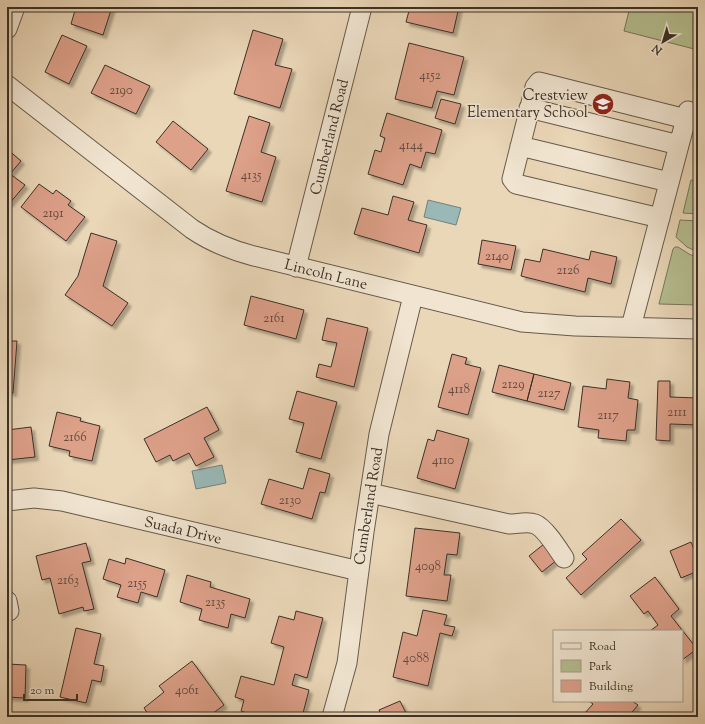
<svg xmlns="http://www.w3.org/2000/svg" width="705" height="724" font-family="'Sorts Mill Goudy',serif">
<defs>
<filter id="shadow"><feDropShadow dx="3.5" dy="3.5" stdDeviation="1" flood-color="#0004"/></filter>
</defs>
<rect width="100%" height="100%" fill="#ead7b8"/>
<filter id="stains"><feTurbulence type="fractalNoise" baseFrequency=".005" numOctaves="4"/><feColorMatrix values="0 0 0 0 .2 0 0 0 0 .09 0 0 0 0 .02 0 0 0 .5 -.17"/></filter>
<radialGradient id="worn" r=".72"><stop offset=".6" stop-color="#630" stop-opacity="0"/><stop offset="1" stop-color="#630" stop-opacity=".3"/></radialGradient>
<!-- green -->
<path fill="#b5be90" stroke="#78775c" d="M630,7H698V50L624,31Z
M691,180L698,181V214L683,213Z
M680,220L698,221V252L687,247L676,237Z
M675,247H678L689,254L698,258V305L659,304L673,249Z"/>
<!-- water -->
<path fill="#99b8b6" stroke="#73827d" d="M428,200L461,208L456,225L424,217Z
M222,465L226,483L196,489L192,471Z"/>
<!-- building -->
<path fill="#dda089" stroke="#3b3027" filter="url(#shadow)" d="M76,7H112L103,35L71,24Z
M410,7H459L453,33L406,22Z
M253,30L283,39L275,65L292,69L280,108L234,94Z
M62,35L87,46L69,84L45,72Z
M409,43L464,57L454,95L437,91L432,108L395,99Z
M105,65L150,86L136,114L91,93Z
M441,99L461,104L455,124L435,118Z
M387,113L442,130L435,154L426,152L421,168L410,164L403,185L368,174L375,150L381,152L385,138L380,136Z
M249,116L270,123L261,152L276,157L262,202L226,191Z
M173,121L208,149L191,170L156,142Z
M7,149L21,161L10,174L25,185L9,204L7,202Z
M39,184L53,194L56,190L71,201L68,205L85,217L66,241L21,207Z
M393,196L414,202L408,220L427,225L419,253L354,234L362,208L388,215Z
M91,233L117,241L103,286L128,303L112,326L65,295L78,276Z
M482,240L516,246L511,270L478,264Z
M543,249L589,260L591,251L617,257L611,284L588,278L585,292L521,276L525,259L540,262Z
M251,296L304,310L296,339L244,325Z
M327,318L368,328L354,387L316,377L319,364L331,367L337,343L322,340Z
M7,341H17L13,393L7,392Z
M452,354L467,358L465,364L481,368L468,415L438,407Z
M499,365L534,374L527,401L492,392Z
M534,374L571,383L564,410L527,401Z
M607,379L630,382L628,398L638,400L635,430H627L626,441L598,438L599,430L578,427L583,386L606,389Z
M658,381H670V397L698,398V425L670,424V441L656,440Z
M297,391L337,402L321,459L296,452L304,423L289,419Z
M207,407L219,430L204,438L214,457L196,466L189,453L173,461L170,455L156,462L144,439Z
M57,412L81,418L80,421L100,426L92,461L69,456L70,451L49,446Z
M31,427L35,457L7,460V430Z
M437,430L469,439L455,489L417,478L428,439L434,441Z
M309,468L330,474L325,493L320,492L312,519L261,504L269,479L303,489Z
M621,519L641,540L581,595L566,578L587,559L582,554Z
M415,528L460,533L457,555L447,554L444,575H451L447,601L406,596Z
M691,542L698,559V571L681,578L670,551Z
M86,543L91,561L82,563L94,609L84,611L83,607L59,614L50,578L42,580L36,556Z
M544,544L557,560L542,572L529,556Z
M126,558L165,570L157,597L141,592L138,603L117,597L121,585L103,579L109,559L125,564Z
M187,575L211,582L210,587L250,599L245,618L231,614L228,628L199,620L202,609L180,602Z
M655,577L679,609L671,616L697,649L682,660V631H650L658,625L648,611L644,614L630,596Z
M423,610L447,615L444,625L455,627L452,636L440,633L428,686L393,677L403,632L417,636Z
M296,611L323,618L307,678L295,674L292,685L309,690L302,717H249L250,714L241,711L244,700L235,697L241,676L274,685L284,647L271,643L279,616L294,620Z
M76,628L101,634L94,664L104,666L101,682L92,680L86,703L60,697Z
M192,661L224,705L208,717H150L144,708L164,692L159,686Z
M7,664L26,665L25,698L7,697Z
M400,701L408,717H382L379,710Z
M589,701H632L638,705L628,717H588L584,714L593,704Z"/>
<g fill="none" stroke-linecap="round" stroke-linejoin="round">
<!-- minor casing -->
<g stroke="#675a4b" stroke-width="21">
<path id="minor" d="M7,29L15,7
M7,85L192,229C211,242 231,250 254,256L522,322L575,326L698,329
M529,108L679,145
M520,146L669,182
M660,218L516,184L512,179L535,87L539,82L686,119
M296,267L362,7
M631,327L688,111
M370,493L509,524C518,524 527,521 535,524C545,528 558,549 564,558
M7,501L34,498L62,501L359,571
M7,601L9,611
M332,717L347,663L364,532L379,434L413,296"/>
</g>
<!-- minor -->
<use href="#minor" stroke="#f1e5d1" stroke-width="19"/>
</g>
<!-- icons -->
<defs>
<g id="school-disc" transform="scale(1.15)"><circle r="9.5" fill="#8f2418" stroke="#f1e5d1"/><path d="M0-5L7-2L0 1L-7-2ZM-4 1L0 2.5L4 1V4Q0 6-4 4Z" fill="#fff"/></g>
</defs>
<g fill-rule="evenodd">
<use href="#school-disc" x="603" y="104"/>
</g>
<g text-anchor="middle" stroke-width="3.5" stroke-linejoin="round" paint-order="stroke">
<!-- number labels -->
<g font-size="13" fill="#644c40">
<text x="430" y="79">4152</text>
<text x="121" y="94">2190</text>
<text x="411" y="149">4144</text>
<text x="251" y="179">4135</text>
<text x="53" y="217">2191</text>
<text x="497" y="260">2140</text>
<text x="568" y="274">2126</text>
<text x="274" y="322">2161</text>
<text x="513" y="388">2129</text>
<text x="459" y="393">4118</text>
<text x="549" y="397">2127</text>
<text x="677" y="416">2111</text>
<text x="608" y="419">2117</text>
<text x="75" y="441">2166</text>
<text x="443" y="464">4110</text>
<text x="290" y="504">2130</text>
<text x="428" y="570">4098</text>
<text x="68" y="584">2163</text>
<text x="137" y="587">2155</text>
<text x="215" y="606">2135</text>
<text x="416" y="662">4088</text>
<text x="187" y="694">4061</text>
</g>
<!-- poi labels -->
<g font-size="15" fill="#3b3027" stroke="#f1e5d1" text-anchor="end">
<text x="588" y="100">Crestview<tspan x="588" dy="17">Elementary School</tspan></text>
</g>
<!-- street labels -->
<g font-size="15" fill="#3b3027" stroke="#f1e5d1">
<text transform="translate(329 137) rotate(-76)" y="5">Cumberland Road</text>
<text transform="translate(326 274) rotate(14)" y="5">Lincoln Lane</text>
<text transform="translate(368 506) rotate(-81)" y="5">Cumberland Road</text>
<text transform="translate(183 530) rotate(13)" y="5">Suada Drive</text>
</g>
</g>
<!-- margin -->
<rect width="705" height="724" fill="none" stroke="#ead7b8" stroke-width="24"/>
<rect x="8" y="8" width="689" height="708" fill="none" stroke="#3b3027" stroke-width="2"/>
<rect x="12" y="12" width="681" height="700" fill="none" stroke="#3b3027"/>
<!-- legend -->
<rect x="553" y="630" width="130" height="72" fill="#f1e5d1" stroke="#a89d8d"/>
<rect x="561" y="643" width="20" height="6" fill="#f1e5d1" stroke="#a89d8d"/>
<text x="589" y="650" font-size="12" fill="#3b3027">Road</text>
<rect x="561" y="660" width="20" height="12" fill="#b5be90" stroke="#a89d8d"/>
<text x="589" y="670" font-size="12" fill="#3b3027">Park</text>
<rect x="561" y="680" width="20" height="12" fill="#dda089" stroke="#a89d8d"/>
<text x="589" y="690" font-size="12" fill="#3b3027">Building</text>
<!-- north arrow -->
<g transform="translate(663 42) rotate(218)" stroke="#f1e5d1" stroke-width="3" paint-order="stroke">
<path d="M0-3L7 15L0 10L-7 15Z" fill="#3b3027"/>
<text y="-6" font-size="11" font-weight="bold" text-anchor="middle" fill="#3b3027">N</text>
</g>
<!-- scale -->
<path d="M24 694v6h53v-6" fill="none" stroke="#3b3027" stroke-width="2"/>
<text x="30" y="694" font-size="12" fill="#3b3027" stroke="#f1e5d1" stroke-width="3" paint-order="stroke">20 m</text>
<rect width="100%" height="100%" filter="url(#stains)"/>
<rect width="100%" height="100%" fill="url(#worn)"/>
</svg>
